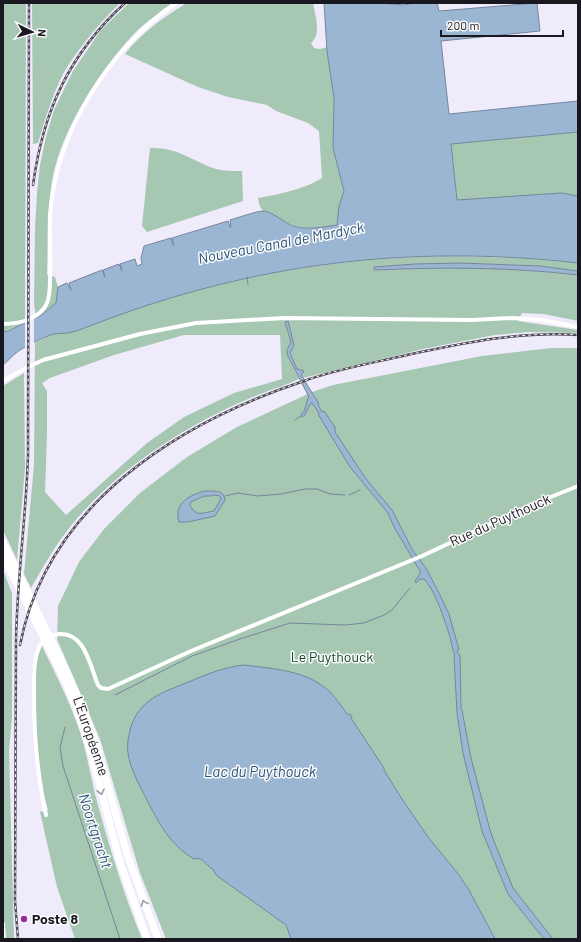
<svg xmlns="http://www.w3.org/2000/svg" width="581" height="942" font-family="Barlow,sans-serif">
<rect width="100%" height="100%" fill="#f0ebfb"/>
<!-- green -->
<path fill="#a6c8b3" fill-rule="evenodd" d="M3,3H26L25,323L3,332Z
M32,3H120C99,24 78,48 63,74C52,96 45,120 38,143L33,144Z
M129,3H172C159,13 144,23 132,36C98,74 61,130 52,181C47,213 48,244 47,275L55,277L58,287L56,303L36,318L34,304L35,228L37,193L40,165L46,137L54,110L73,71L101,30Z
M187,3H313C315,15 322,34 311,43L314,48L320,49L327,47L334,98L333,148L344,191L339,206L337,225C322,227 305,231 290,224C285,222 281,219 276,217C265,211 260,213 258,198C280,194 302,190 322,178L319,131L308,123L276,111L267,105L228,97L198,87L125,54C142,32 164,17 187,3Z
M578,132V196L561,193L457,201L451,144Z
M150,148C178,147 192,161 216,169C224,171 234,171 242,171L243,201L147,232L142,226Z
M452,256L522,258L578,263V271L540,266L460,263L375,270C443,267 510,267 578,275V321L544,314L522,313L518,321L578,330V333L528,332L495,335L423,349L303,378L301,374L302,373L297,369L290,353L294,345L285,322L291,342L287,350V354L299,379C287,385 275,388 263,393C252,397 242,402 232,406C171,435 113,474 70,527C55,546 43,567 31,588L24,574L34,465L35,343C41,340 48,336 54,334C64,332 71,333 81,329C108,319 136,308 164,299C258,271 354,257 452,256ZM184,335H280L282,379L234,393L184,417L147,443L66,515L45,492L47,435V391L42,383L50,378L114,355Z
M551,348H578V939H166L140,873L100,739L57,639L58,606L79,562L104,529L140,493L187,457L237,427L312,392L333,385L482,356Z
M24,373L25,468L17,560L3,530V386Z
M3,570L12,593V716L9,751L14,939H3Z
M42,646C55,673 69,700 79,729C86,750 90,772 95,794C108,843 123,892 142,939H75L57,887L40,812L48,810L44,796L39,761L36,731V688L32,670Z"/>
<!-- water -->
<path fill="#9bb6d2" stroke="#74869d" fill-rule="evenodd" d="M324,3H379L404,5L414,3H437L439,11L537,3L540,31L441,41L449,114L578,101V132L451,144L457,200L561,193L578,196V263C410,244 253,263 95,324C87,327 80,330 72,332C66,334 60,333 54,334C46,336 23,347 16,353C12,356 8,361 3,365V332L8,331L40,316L56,303L58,287L67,283L71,290L69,283L102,270L105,277L103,270L119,264L122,271L120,264L135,259L137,266L142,264L141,258L144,246L171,238L173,245H174L172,238L228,221L230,227H231L230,220C237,218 257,211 263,211C273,212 282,221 291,225C306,231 322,227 337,225L339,206L344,191L333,148L334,98L327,51Z
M460,263L540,266L578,271V275C510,267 442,267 374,270V267L415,264Z
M288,321L294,345L290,353L297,369L304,371V372L301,375L303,378L319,404L318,405L322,412L324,411L335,427V432L366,479L392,510L413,551L426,568L440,595L449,614L459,650L457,651L458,654L460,655L461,709L462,710L471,758L490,830L495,844L513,888L553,939H544L508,894L482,831L463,753L457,713L454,656L455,655C452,649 452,644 450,637C445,621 435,590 424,579H420L416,583L415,581L420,574V571L394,527L388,513L350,467L318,414L319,413L312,403L310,404L305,415L302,417L301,414L304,412L308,398L309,397L287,354V350L291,342L285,322Z
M206,491C215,491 224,490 225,500L215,516L188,522H179C173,503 191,494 206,491ZM214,495L220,496L221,499L214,511C201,513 196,517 190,505L191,502L204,496H211Z
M244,665C274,669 308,670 331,693C337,700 343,708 348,715L350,714L352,717L351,718L384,768V770L402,799L428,837L459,875L469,890L495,939H291L286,925L216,875L213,869C205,866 204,856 194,859C170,845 158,822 146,798C140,786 133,774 130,762C127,753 127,743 129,735C135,702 158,694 186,683C205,675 224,667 244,665Z"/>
<!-- pier -->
<path fill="#f0ebfb" d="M34,316V345L25,350V321Z"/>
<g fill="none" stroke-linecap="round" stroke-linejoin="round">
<!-- stream -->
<path stroke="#74869d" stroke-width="1" d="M247,277L248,284
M295,420L301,416
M349,495L360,490
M225,496L238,493L258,496L281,494L305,489H317L330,494L345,495
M115,695L192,656L237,640L290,623L345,625L364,623L384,615L392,610L410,588
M65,727L60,748L63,766L120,939"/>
<!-- minor -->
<path stroke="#fff" stroke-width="4" d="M3,324C19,324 40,319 47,303C50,296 50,287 50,279C51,258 49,237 50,215C56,132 108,50 176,3
M3,381L24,369L43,360L140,334L196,323L284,318L472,320L512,318L542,320L578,327
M46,815C37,775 34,737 34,695C34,680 33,661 39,647C42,640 51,635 59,634C85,632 90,666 98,685L101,688L108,689L191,651L422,556L531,505L578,486
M3,924L4,939"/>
<!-- motorway -->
<path stroke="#fff" stroke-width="7" d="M3,542L67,672L85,713L97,747L127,854L158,939
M3,556L66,683L77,710L90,749L120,862L147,939"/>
<!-- rail casing -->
<g stroke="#504d58" stroke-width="2.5">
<path id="rail" d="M33,185C43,111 69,54 125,3
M20,645C47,505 177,423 304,381C337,369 373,363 407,355C464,343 520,331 578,335
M18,939L15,901L16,641C17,579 26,518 28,456L29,3"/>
</g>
<!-- rail -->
<use href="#rail" stroke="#fbfbfb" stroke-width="1" stroke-dasharray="3" stroke-linecap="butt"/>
</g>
<!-- one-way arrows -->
<defs><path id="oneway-chevron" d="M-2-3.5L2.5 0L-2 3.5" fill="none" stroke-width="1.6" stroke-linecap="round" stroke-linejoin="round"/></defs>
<g stroke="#98979b">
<use href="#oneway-chevron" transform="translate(101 792) rotate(77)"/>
<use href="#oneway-chevron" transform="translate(144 903) rotate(-110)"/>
</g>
<!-- markers -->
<circle fill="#962f93" stroke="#fbfbfb" stroke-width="1.5" cx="24" cy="919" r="4"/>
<g text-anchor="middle" stroke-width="3" stroke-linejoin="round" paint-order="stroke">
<!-- street labels -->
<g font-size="14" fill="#191720" stroke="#fbfbfb">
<text transform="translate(500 520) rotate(-24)" y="5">Rue du Puythouck</text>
<text transform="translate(91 736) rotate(71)" y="5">L'Européenne</text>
</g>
<!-- park labels -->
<g font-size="14" fill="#0a3a24" stroke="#fbfbfb">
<text x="332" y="662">Le Puythouck</text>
</g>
<!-- poi labels -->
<g font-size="14" font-weight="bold" fill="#191720" stroke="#fbfbfb" text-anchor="start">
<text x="32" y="924">Poste 8</text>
</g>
<!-- water labels -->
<g font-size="15" font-style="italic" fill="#2c547c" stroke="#fbfbfb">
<text transform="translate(281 243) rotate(-11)" y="5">Nouveau Canal de Mardyck</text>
<text x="260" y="777">Lac du Puythouck</text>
<text transform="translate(95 831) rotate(72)" y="5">Noortgracht</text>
</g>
</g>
<!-- border -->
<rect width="581" height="942" fill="none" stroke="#191720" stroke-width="8"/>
<!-- north arrow -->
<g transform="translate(32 32) rotate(95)" stroke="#fbfbfb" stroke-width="3" paint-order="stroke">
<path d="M0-3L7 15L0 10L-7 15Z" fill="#191720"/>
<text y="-6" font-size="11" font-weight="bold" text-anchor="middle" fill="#191720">N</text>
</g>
<!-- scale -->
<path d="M441 30v6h122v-6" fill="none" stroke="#191720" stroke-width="2"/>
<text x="447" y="30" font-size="12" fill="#191720" stroke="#fbfbfb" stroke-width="3" paint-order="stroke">200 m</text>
</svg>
